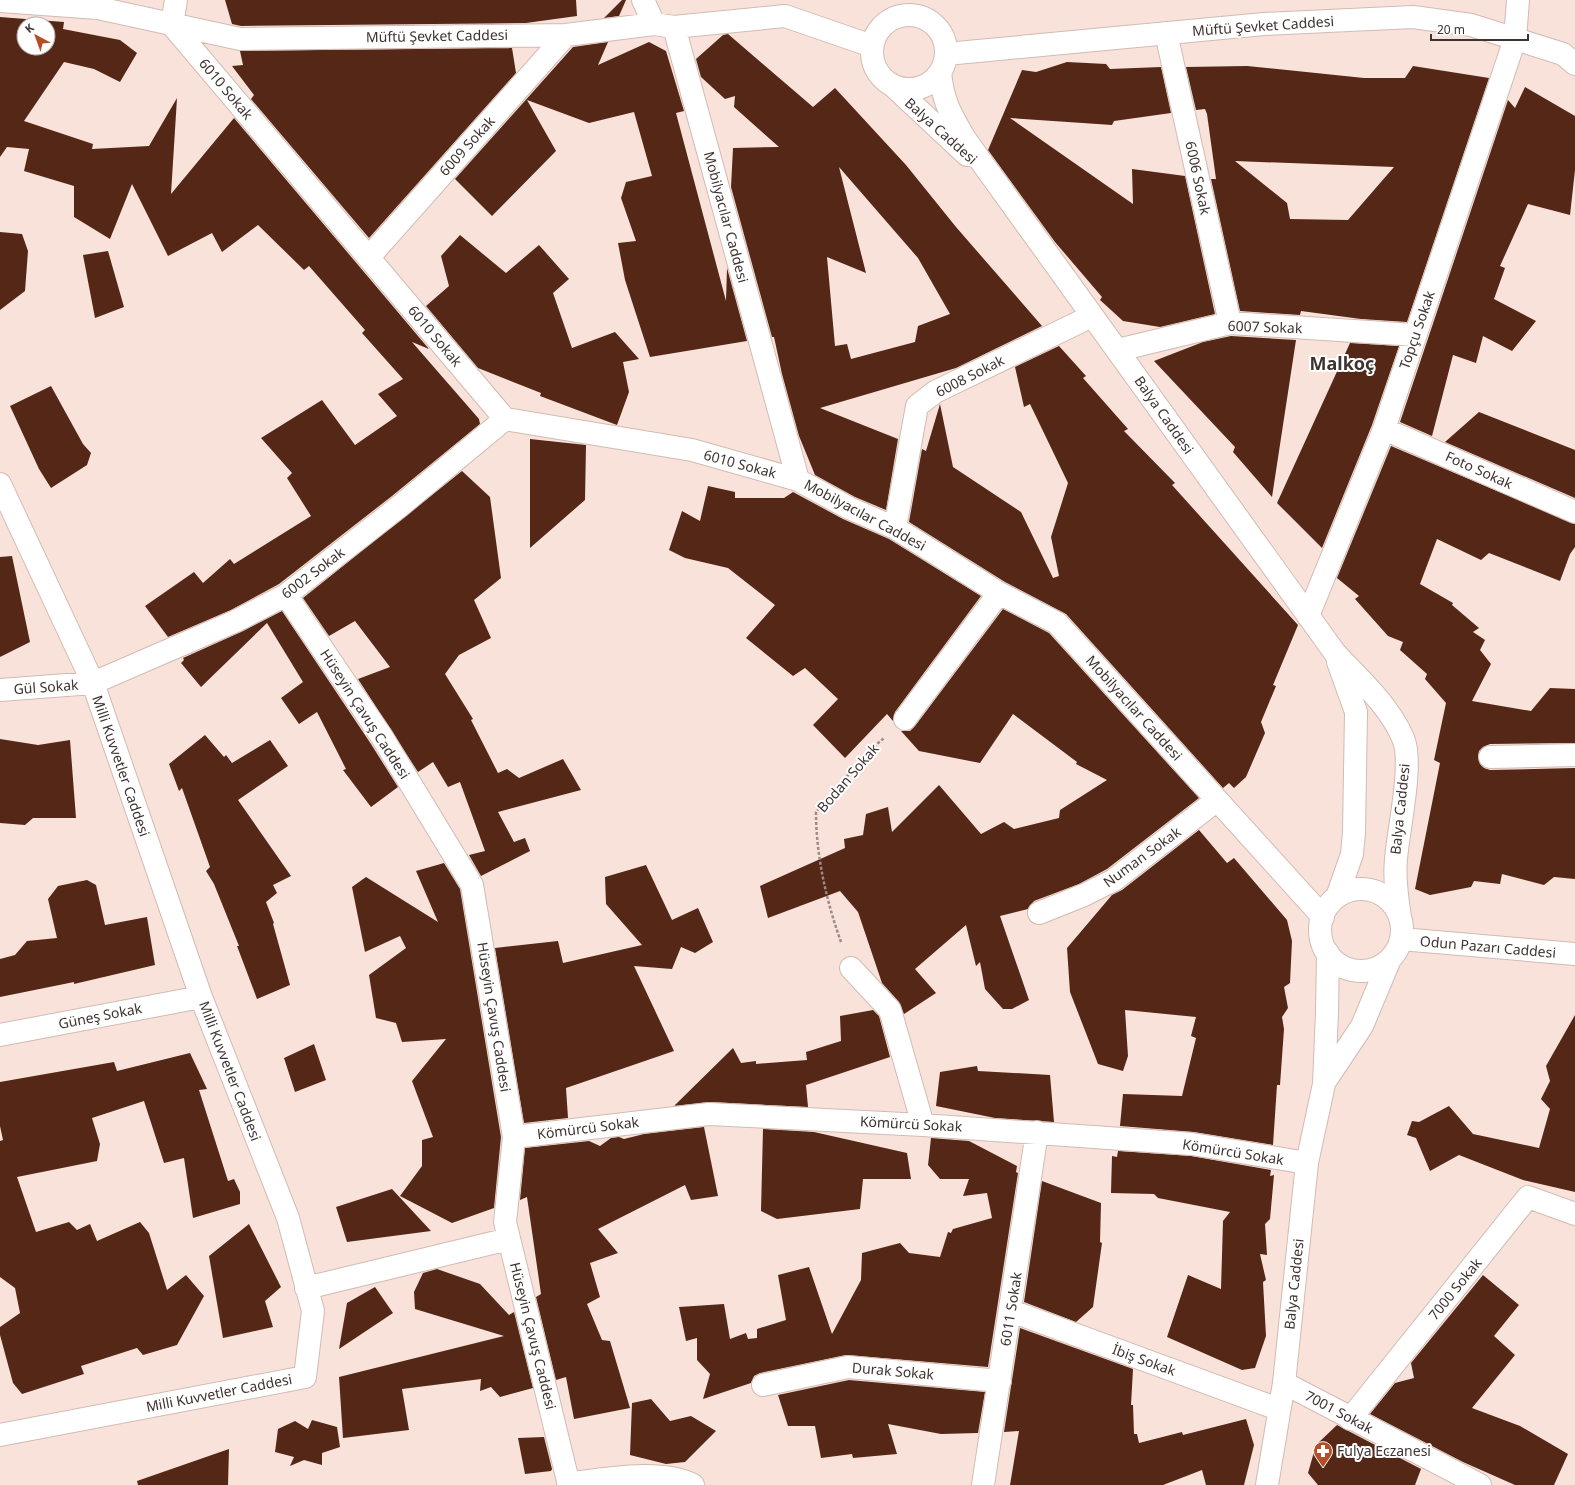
<svg xmlns="http://www.w3.org/2000/svg" width="1575" height="1485" font-family="'Noto Sans',sans-serif">
<rect width="100%" height="100%" fill="#f9e2da"/>
<!-- building -->
<path fill="#542717" fill-rule="evenodd" d="M225,0H576L577,16L526,23L241,26L232,24Z
M622,0H626L619,16L604,18Z
M0,17L64,22L63,29L120,40L137,53L120,82L94,69L64,62L24,121L93,144L92,149L149,146L177,98L171,194L234,118L429,349L412,342L479,419L480,424L392,496L279,584L231,610L168,637L145,606L194,572L203,583L230,559L234,564L311,516L287,478L292,473L261,438L322,400L355,445L397,416L378,394L403,379L362,333L365,330L309,266L304,270L258,225L222,252L212,233L168,256L132,184L110,239L74,217V186L24,171L29,149L7,147L0,157ZM24,24H48V48H24Z
M728,34L813,107L835,88L906,165L956,227L1042,326L956,368L820,408L898,439L886,510L855,497L815,475L799,436L782,374L774,337H772L731,187L733,148L779,147L734,107L735,96L725,99L701,77L696,59L723,35ZM839,167L918,258L950,314L918,326L915,342L851,359L847,344L835,346L827,257L866,273Z
M608,42L598,65L649,42L666,51L684,111L676,113L726,301L727,268L747,341L650,357L625,280L618,243L636,241L621,198L626,182L652,176L634,112L589,123L527,100L556,151L492,216L455,179L573,47Z
M512,48L516,73L369,238L251,99L254,95L232,66L243,65L240,51Z
M1067,62L1106,64L1110,69L1161,67L1171,113L1114,121L1112,125L1010,118L1133,204L1132,169L1185,176L1215,314L1160,327L1123,321L1100,300L1102,297L1055,242L988,150L1022,70L1036,72Z
M1247,66L1364,78H1405L1413,66L1489,78L1407,322L1361,319L1301,311L1300,315L1240,311L1211,179H1216L1207,114L1205,109L1196,110L1186,67ZM1235,161L1394,167L1348,220L1290,219L1287,203Z
M1525,87L1575,116V170L1570,215L1528,204L1500,266L1505,268L1494,299L1536,321L1512,351L1483,336L1476,363L1453,355L1432,436L1400,422L1508,100L1515,108Z
M0,232L22,234L28,251L25,291L0,310Z
M460,235L506,273L539,245L569,279L553,293L572,348L615,332L639,359L623,362L629,392L617,425L540,396L541,393L478,368L426,306L449,286L441,256Z
M108,251L124,307L95,318L83,255Z
M1231,336L1296,340L1272,497L1233,452L1235,447L1154,361L1203,342Z
M1350,343L1399,346L1372,425L1322,548L1277,503Z
M1059,346L1086,376L1083,378L1128,429L1124,431L1175,483L1172,485L1298,625L1273,685L1276,686L1261,722L1265,733L1246,777L1234,788L1229,783L1223,788L1066,614L1005,582L909,522L922,449L926,451L940,404L953,467L1021,512L1053,578L1059,576L1051,537L1068,483L1030,404L1024,407L1015,367Z
M51,386L83,444L91,453L87,465L51,488L39,469L10,406Z
M1479,412L1575,450V498L1445,442Z
M530,439L586,445L585,500L530,548Z
M1391,446L1575,524V547L1570,554L1560,581L1489,553L1481,560L1437,539L1420,584L1453,603L1452,605L1479,628L1473,632L1485,640L1480,650L1491,664L1472,701L1531,711L1550,688L1575,689V743L1490,744L1483,747L1479,751L1478,757L1480,764L1484,768L1490,770L1575,768V879L1554,877L1544,885L1502,874L1500,884L1474,881L1471,887L1430,895L1415,889L1440,763L1434,760L1446,703L1425,679L1427,674L1400,650L1403,642L1388,636L1355,599L1359,596L1337,578Z
M462,471L490,497L501,578L474,600L491,638L459,655L445,674L473,719L471,720L498,773L507,769L519,778L563,759L581,790L498,812L514,842L525,838L530,851L481,876L469,855L485,851L460,782L448,787L433,762L418,772L358,679L390,667L355,621L329,636L303,598Z
M708,486L735,492V498H784L793,492L843,519L889,539L981,596L895,712L893,721L887,714L845,758L813,725L838,699L805,668L793,676L746,638L775,605L728,568L685,558L669,550L682,511L700,521Z
M12,556L30,642L0,657V557Z
M1003,609L1049,633L1199,798L1107,869L1079,884L1034,901L1028,909L1000,916L1029,1000L1012,1009H1003L985,989L980,962L976,966L966,925L915,969L936,993L904,1014L899,1002L882,983L858,912L840,891L768,918L760,886L845,848L844,839L863,835L866,814L888,807L892,832L939,785L981,834L1004,822L1014,829L1059,818L1060,810L1107,780L1076,764L1077,762L1013,714L980,763L919,751L901,731H910L915,726Z
M282,611L371,744L398,787L371,807L343,770L346,769L317,712L299,724L281,698L303,682L267,623L201,687L181,663L184,660L183,658L241,632Z
M205,735L224,757L226,755L232,763L270,740L288,766L238,800L291,876L273,885L277,893L266,902L274,923L273,924L290,985L257,999L237,946H239L214,884L206,871L210,867L182,788L179,791L169,764Z
M0,739L38,745L70,740L76,818H33L25,825L0,823Z
M1199,830L1227,863L1234,858L1287,920L1292,941L1290,983L1284,987L1288,1008L1282,1017L1284,1029L1280,1085H1277L1273,1145L1194,1132L1120,1126L1123,1094L1182,1096L1196,1038L1191,1036L1196,1017L1125,1010L1128,1056L1123,1071L1098,1064L1070,992L1067,948L1112,895L1122,890Z
M444,863L460,889L501,1137L494,1208L452,1223L400,1196L422,1166V1140L433,1137L412,1081L446,1039L402,1042L396,1023L376,1018L369,975L406,948L400,936L365,952L352,887L366,877L438,922L416,871Z
M646,865L672,920L698,908L713,942L695,953L681,947L672,969L634,966L674,1051L566,1088L568,1118L524,1123L495,948L558,941L563,963L642,945L606,904L605,877Z
M87,880L96,885L105,925L147,917L155,965L74,984V982L0,997V959L15,955L27,941L57,938L48,899L58,886Z
M873,1010L879,1016L890,1057L806,1085L808,1107L710,1102L674,1106L733,1048L741,1063L756,1061V1064L807,1060L806,1052L841,1041L840,1016Z
M1575,1015V1192L1523,1180L1459,1155L1430,1171L1416,1138L1407,1135L1412,1121L1419,1122L1449,1106L1473,1134L1539,1148L1550,1109L1541,1099L1550,1081L1546,1066Z
M314,1044L326,1080L295,1092L284,1058Z
M190,1053L207,1089L199,1090L228,1181L234,1179L240,1192V1204L193,1218L184,1158L164,1163L144,1101L92,1118L100,1144L97,1161L17,1177L36,1232L69,1222L77,1230L90,1224L97,1241L140,1222L149,1233L167,1290L186,1275L204,1296L177,1345L143,1355L137,1348L81,1366L84,1374L22,1394L13,1383L0,1335V1327L20,1313L15,1288L0,1277V1141L3,1140L0,1126V1082L114,1062L117,1071Z
M977,1066L978,1071L1050,1075L1054,1122L995,1118L936,1106L940,1072Z
M704,1127L718,1196L691,1200L685,1185L598,1229L618,1253L590,1263L600,1297L587,1304L602,1340L610,1341L630,1408L574,1419L566,1377L556,1380L536,1297L541,1294L527,1197L520,1200L525,1148L589,1141L600,1146L611,1138L619,1137L624,1139L644,1134Z
M763,1129L814,1132L907,1153L911,1179H863L860,1209L777,1219L761,1211Z
M931,1138L969,1141L1017,1166L1016,1172L1018,1173L988,1367L846,1355L760,1373L754,1376L751,1383L703,1399L710,1374L697,1360V1338L686,1341L679,1307L724,1304L730,1339L746,1333L748,1339L757,1338V1329L786,1320L778,1275L809,1267L832,1334L861,1280L862,1253L900,1243L909,1253L940,1257L948,1232L951,1233L953,1229L992,1218L987,1193L963,1196L969,1179H940L928,1165Z
M1118,1151L1191,1156L1271,1170L1270,1176L1274,1175L1270,1219L1265,1224L1267,1255L1260,1254L1266,1280L1263,1282L1266,1336L1255,1368L1242,1370L1167,1337L1188,1275L1221,1289L1223,1221L1230,1212L1158,1198L1154,1194L1111,1193L1112,1156L1117,1157Z
M1042,1181L1101,1203L1100,1242L1102,1243L1093,1307L1076,1322L1024,1302Z
M392,1189L431,1231L347,1242L336,1207Z
M249,1224L281,1287L265,1301L273,1327L223,1338L209,1256Z
M437,1269L480,1284L509,1315L514,1312L533,1388L500,1397L491,1387L480,1391L481,1379L402,1389L409,1430L343,1438L339,1377L504,1336L415,1309L414,1292L423,1273Z
M1483,1275L1519,1305L1494,1336L1515,1355L1472,1408L1520,1426L1568,1454L1554,1485H1515L1463,1462L1370,1414L1395,1383L1414,1378L1411,1363Z
M375,1287L393,1313L339,1349L347,1303Z
M1020,1328L1133,1369L1131,1405H1133L1134,1434H1137L1139,1443L1182,1432L1183,1435L1246,1419L1254,1445L1244,1485H1206L1202,1470L1163,1485H1010L1019,1431L1004,1432Z
M849,1380L985,1392L978,1433L941,1434L888,1424L897,1454L853,1458L852,1454L821,1458L815,1426H788L778,1395Z
M651,1399L670,1421L691,1416L716,1431L685,1462L666,1464L630,1455L632,1403Z
M312,1420L337,1427L340,1447L322,1453V1465L304,1460L290,1466L294,1457L275,1452L278,1429L295,1421L308,1429Z
M1337,1425L1421,1469L1415,1485H1318L1308,1473L1316,1445Z
M544,1437L552,1469L551,1471L525,1474L518,1438Z
M229,1449L228,1485H138L137,1481Z"/>
<g fill="none" stroke-linecap="round" stroke-linejoin="round">
<!-- street casing -->
<g stroke="#d1bbb3" stroke-width="24">
<path id="street" d="M643,0L654,24
M0,1L98,8L240,39L566,35L654,24L674,27L785,16L872,46
M172,25L505,419L692,450L798,480L849,508L895,528L999,593L1057,623L1323,917
M172,25L176,0
M674,27L798,480
M1166,33L1230,323
M369,257L566,35
M1118,350L1230,323L1415,335
M1384,429L1575,512
M0,484L93,683L201,997L288,1218L313,1311L305,1377L0,1435
M895,528L917,406L935,392L1092,316
M286,595L382,737L472,885L514,1137L505,1222L569,1485
M1308,616L1384,429L1515,39L1518,0
M0,690L93,683L236,621L286,595L400,506L505,419
M905,719L999,593
M1490,757L1575,755
M1039,913L1084,895L1114,880L1217,800
M851,968L890,1010L923,1125
M0,1035L201,997
M514,1137L709,1114L923,1125L1192,1144L1307,1163
M306,1288L509,1239
M1011,1311L1278,1409
M1284,1383L1480,1485
M763,1385L848,1367L1000,1381
M1350,1419L1528,1197L1575,1214
M568,1483C605,1480 660,1468 693,1485
M983,1485L1037,1132"/>
</g>
<!-- secondary casing -->
<g stroke="#d1bbb3" stroke-width="24">
<path id="secondary" d="M872 52a37 37 0 1 1 74 0a37 37 0 1 1-74 0Z
M946,54L1264,24L1413,17L1471,25L1563,54L1575,64
M940,72C943,102 950,113 965,139L1335,653C1360,680 1388,704 1403,738C1414,762 1398,831 1396,859C1394,878 1397,898 1400,917
M891,84L967,155
M1320 930a41 41 0 1 1 82 0a41 41 0 1 1-82 0Z
M1337,897L1352,854L1354,832L1356,712L1338,662
M1401,939L1575,954
M1324,1083L1362,1026L1390,959
M1267,1485L1284,1383L1307,1163L1324,1084L1327,1012L1328,953"/>
</g>
<!-- path -->
<path stroke="#9b8b86" stroke-width="2.5" stroke-dasharray="3 2" stroke-linecap="butt" d="M841,942C826,900 816,855 816,812L870,750L884,738"/>
<!-- street -->
<use href="#street" stroke="#fff" stroke-width="22"/>
<!-- secondary -->
<use href="#secondary" stroke="#fff" stroke-width="22"/>
</g>
<!-- icons -->
<defs>
<g id="pharmacy-pin" transform="scale(1)"><path d="M0 17L-7.5 6A9.5 9.5 0 1 1 7.5 6Z" fill="#b54e27" stroke="#fff"/><path d="M-2-6h4v4h4v4h-4v4h-4v-4h-4v-4h4Z" fill="#fff"/></g>
</defs>
<g fill-rule="evenodd">
<use href="#pharmacy-pin" x="1323" y="1451"/>
</g>
<g text-anchor="middle" stroke-width="4" stroke-linejoin="round" paint-order="stroke">
<!-- street labels -->
<g font-size="14" fill="#3d3431" stroke="#fff">
<text transform="translate(1263 26) rotate(-4)" y="5">Müftü Şevket Caddesi</text>
<text transform="translate(437 36) rotate(-1)" y="5">Müftü Şevket Caddesi</text>
<text transform="translate(226 89) rotate(50)" y="5">6010 Sokak</text>
<text transform="translate(941 131) rotate(42)" y="5">Balya Caddesi</text>
<text transform="translate(467 146) rotate(-48)" y="5">6009 Sokak</text>
<text transform="translate(1198 178) rotate(78)" y="5">6006 Sokak</text>
<text transform="translate(726 217) rotate(75)" y="5">Mobilyacılar Caddesi</text>
<text transform="translate(1265 327) rotate(2)" y="5">6007 Sokak</text>
<text transform="translate(1417 330) rotate(-71)" y="5">Topçu Sokak</text>
<text transform="translate(435 336) rotate(50)" y="5">6010 Sokak</text>
<text transform="translate(970 376) rotate(-27)" y="5">6008 Sokak</text>
<text transform="translate(1164 415) rotate(55)" y="5">Balya Caddesi</text>
<text transform="translate(740 464) rotate(15)" y="5">6010 Sokak</text>
<text transform="translate(1479 470) rotate(24)" y="5">Foto Sokak</text>
<text transform="translate(865 515) rotate(28)" y="5">Mobilyacılar Caddesi</text>
<text transform="translate(313 573) rotate(-37)" y="5">6002 Sokak</text>
<text transform="translate(46 687) rotate(-4)" y="5">Gül Sokak</text>
<text transform="translate(1134 708) rotate(48)" y="5">Mobilyacılar Caddesi</text>
<text transform="translate(365 714) rotate(57)" y="5">Hüseyin Çavuş Caddesi</text>
<text transform="translate(121 766) rotate(71)" y="5">Milli Kuvvetler Caddesi</text>
<text transform="translate(848 778) rotate(-49)" y="5">Bodan Sokak</text>
<text transform="translate(1400 809) rotate(-84)" y="5">Balya Caddesi</text>
<text transform="translate(1142 857) rotate(-36)" y="5">Numan Sokak</text>
<text transform="translate(1488 947) rotate(5)" y="5">Odun Pazarı Caddesi</text>
<text transform="translate(100 1016) rotate(-11)" y="5">Güneş Sokak</text>
<text transform="translate(494 1017) rotate(81)" y="5">Hüseyin Çavuş Caddesi</text>
<text transform="translate(230 1071) rotate(69)" y="5">Milli Kuvvetler Caddesi</text>
<text transform="translate(911 1124) rotate(3)" y="5">Kömürcü Sokak</text>
<text transform="translate(588 1128) rotate(-7)" y="5">Kömürcü Sokak</text>
<text transform="translate(1233 1152) rotate(9)" y="5">Kömürcü Sokak</text>
<text transform="translate(1294 1284) rotate(-84)" y="5">Balya Caddesi</text>
<text transform="translate(1455 1289) rotate(-51)" y="5">7000 Sokak</text>
<text transform="translate(1011 1309) rotate(-81)" y="5">6011 Sokak</text>
<text transform="translate(533 1336) rotate(76)" y="5">Hüseyin Çavuş Caddesi</text>
<text transform="translate(1144 1360) rotate(20)" y="5">İbiş Sokak</text>
<text transform="translate(893 1371) rotate(5)" y="5">Durak Sokak</text>
<text transform="translate(219 1393) rotate(-11)" y="5">Milli Kuvvetler Caddesi</text>
<text transform="translate(1339 1412) rotate(28)" y="5">7001 Sokak</text>
</g>
<!-- poi labels -->
<g font-size="14" fill="#3d3431" stroke="#fff" text-anchor="start">
<text x="1337" y="1456">Fulya Eczanesi</text>
</g>
<!-- district labels -->
<g font-size="18" font-weight="bold" fill="#3d3431" stroke="#fff">
<text x="1342" y="370">Malkoç</text>
</g>
</g>
<!-- north arrow -->
<g transform="translate(36 36) rotate(319)"><circle r="19" fill="#ffffff" stroke="#b1aead"/>
<path d="M0-3L7 15L0 10L-7 15Z" fill="#b54e27"/>
<text y="-6" font-size="11" font-weight="bold" text-anchor="middle" fill="#3d3431">K</text>
</g>
<!-- scale -->
<path d="M1431 34v6h97v-6" fill="none" stroke="#3d3431" stroke-width="2"/>
<text x="1437" y="34" font-size="12" fill="#3d3431" stroke="#ffffff" stroke-width="3" paint-order="stroke">20 m</text>
</svg>
